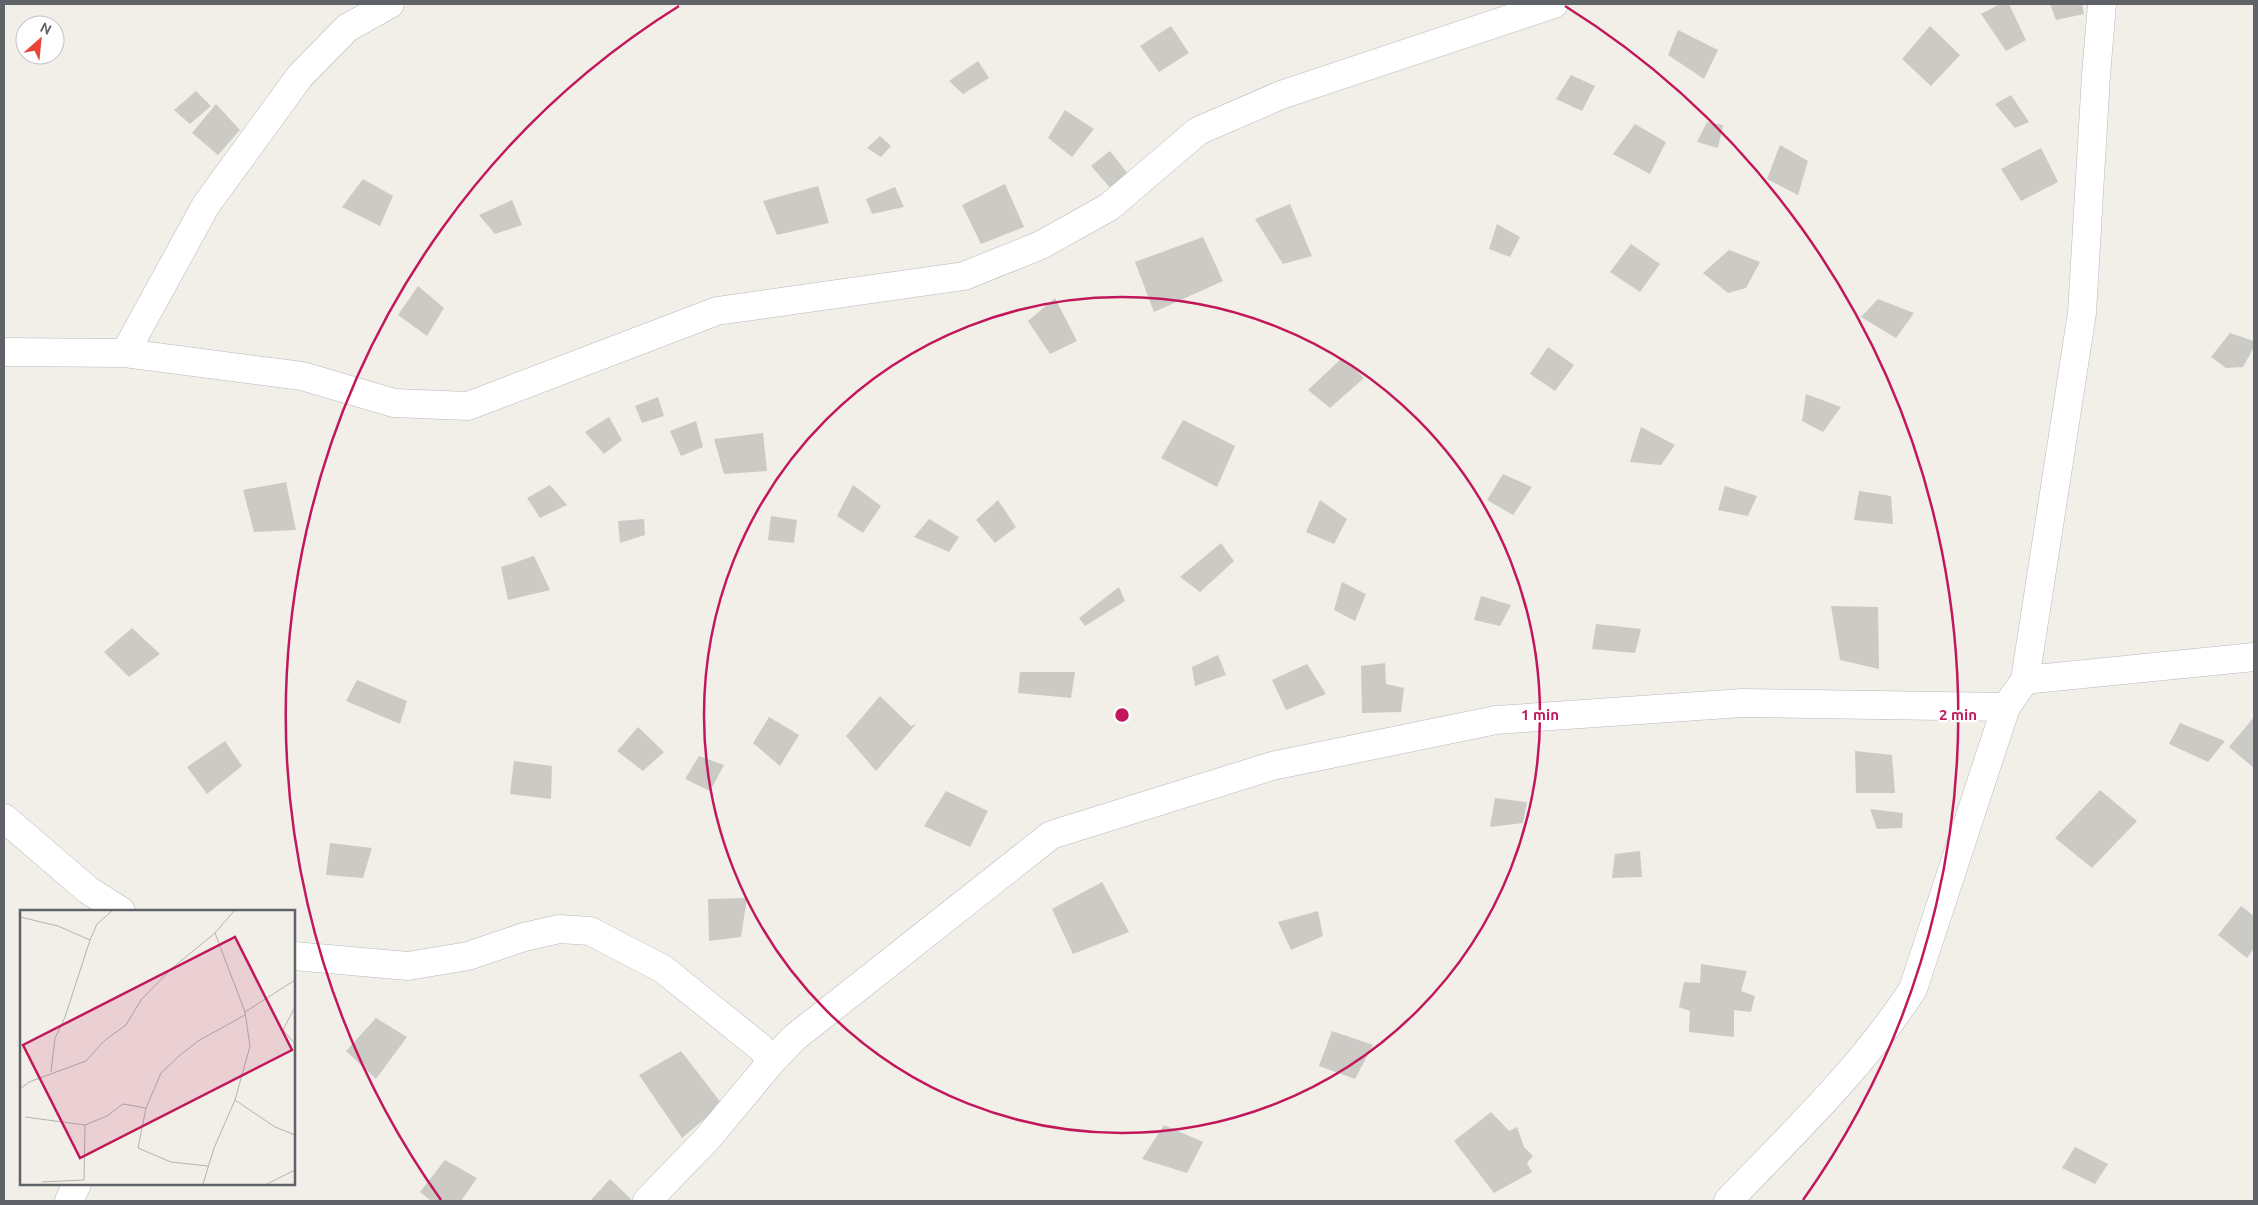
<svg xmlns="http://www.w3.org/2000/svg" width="2258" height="1205" font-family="Ubuntu,sans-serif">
<rect width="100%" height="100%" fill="#f1efe8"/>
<!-- building -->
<path fill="#cccac5" d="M2000,4H2009L2026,40L2006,51L1981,14Z
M2050,4H2082L2084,14L2056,20Z
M1171,26L1189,53L1159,72L1140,46Z
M1930,26L1960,55L1931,86L1902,59Z
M1678,30L1718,50L1704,79L1668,55Z
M978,61L989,78L963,94L949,81Z
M1571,75L1595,86L1582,111L1556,99Z
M196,91L211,106L190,124L174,110Z
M2011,95L2029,122L2015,128L1995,104Z
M216,104L240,130L218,155L192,133Z
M1065,110L1094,129L1072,157L1048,138Z
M1707,122L1723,125L1718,148L1697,142Z
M1635,124L1666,142L1650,174L1613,154Z
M880,136L891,146L881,157L867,148Z
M1780,145L1808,161L1798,195L1767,179Z
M2041,148L2058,182L2021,201L2001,169Z
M1110,151L1132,179L1114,192L1091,166Z
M363,179L393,196L380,226L342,207Z
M1005,184L1024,227L981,244L962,205Z
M818,186L829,223L777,235L763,201Z
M895,187L904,207L872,214L866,199Z
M512,200L522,225L495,234L479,215Z
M1290,204L1312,256L1283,264L1255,219Z
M1497,224L1520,237L1510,257L1489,249Z
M1203,237L1223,281L1154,312L1135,262Z
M1631,244L1660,264L1640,292L1610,272Z
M1729,250L1760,262L1746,288L1728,293L1703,273Z
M418,286L444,308L427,336L398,315Z
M1055,298L1077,341L1050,354L1028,321Z
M1878,299L1914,313L1896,338L1861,317Z
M2230,333L2254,341V347L2243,367L2226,368L2211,357Z
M1548,347L1574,365L1555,391L1530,374Z
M1342,358L1364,378L1330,408L1308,390Z
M1806,394L1841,407L1823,432L1802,421Z
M658,397L664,416L642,423L635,406Z
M609,417L622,440L604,454L585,432Z
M1183,420L1235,446L1217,487L1161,458Z
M696,421L703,447L681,456L670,431Z
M1641,427L1675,445L1661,465L1630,462Z
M763,433L767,471L724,474L714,439Z
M1503,474L1532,487L1513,515L1487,500Z
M286,482L296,530L254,532L243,490Z
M550,485L567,505L540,518L527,498Z
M853,485L881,506L863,533L837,516Z
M1725,486L1757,496L1748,516L1718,510Z
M1859,491L1891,496L1893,524L1854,520Z
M998,500L1016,527L995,543L976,520Z
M1320,500L1347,519L1334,544L1306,532Z
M771,516L797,520L794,543L768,540Z
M644,519L645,535L620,543L618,521Z
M929,519L959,537L949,552L914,537Z
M1221,543L1234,561L1200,592L1180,577Z
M534,556L550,590L508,600L501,567Z
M1342,582L1366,594L1355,621L1334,610Z
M1119,587L1125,601L1085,626L1079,618Z
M1481,596L1511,605L1500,626L1474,620Z
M1831,606L1878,607L1879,669L1840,660Z
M1596,624L1641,629L1635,653L1592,649Z
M132,628L160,654L129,677L104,652Z
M1218,655L1226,675L1195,686L1192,667Z
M1385,663L1386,684L1404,688L1401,712L1362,713L1361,666Z
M1307,664L1326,694L1286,710L1272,680Z
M1020,672H1075L1071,698L1018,693Z
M357,680L407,701L400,724L346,701Z
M880,696L911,726L916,724L876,771L846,736Z
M769,717L799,735L780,766L753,743Z
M2254,717V768L2229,747Z
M2180,723L2225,741L2208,762L2169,744Z
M638,727L664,752L643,771L617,751Z
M225,741L242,766L207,794L187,767Z
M1855,751L1892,755L1895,793H1856Z
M699,756L724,765L710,791L685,779Z
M514,761L552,766L551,799L510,794Z
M2100,790L2137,821L2092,868L2055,838Z
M946,791L988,811L970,847L924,826Z
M1495,798L1527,802L1523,823L1490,827Z
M1870,809L1903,813L1902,828L1877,829Z
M330,843L372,848L363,878L326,875Z
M1640,851L1642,877L1612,878L1615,854Z
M1102,882L1129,932L1073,954L1052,909Z
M747,898L741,937L709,941L708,899Z
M2241,906L2254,916V948L2247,958L2218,935Z
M1318,911L1323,936L1291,950L1278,922Z
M1701,964L1747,971L1741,991L1755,996L1751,1012L1734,1010V1037L1689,1032L1690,1011L1679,1007L1684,982L1700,983Z
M376,1018L407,1037L376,1079L346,1051Z
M1332,1031L1373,1045L1355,1079L1319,1066Z
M681,1051L722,1104L682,1138L639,1075Z
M1491,1112L1509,1131L1517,1127L1524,1147L1533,1156L1527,1163L1532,1172L1494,1193L1454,1141Z
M1164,1125L1203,1142L1187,1173L1142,1159Z
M2075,1147L2108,1164L2095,1184L2062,1168Z
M445,1160L477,1178L461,1201H431L420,1192Z
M610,1179L631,1199L629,1201H590Z"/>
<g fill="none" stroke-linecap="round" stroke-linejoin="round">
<!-- minor casing -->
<g stroke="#b5b8bc" stroke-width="29">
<path id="minor" d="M4,352L125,353L302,376L394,403L468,406L717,311L964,276L1041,245L1109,207L1198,131L1281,95L1554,4
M125,353L206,205L300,76L347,28L390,4
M2025,680L2254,657
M4,818L88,890L121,911
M294,956L408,966L468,956L524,937L559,929L590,931L663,969L760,1047L772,1061L794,1038L1051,835L1272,766L1496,720L1742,703L2006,707
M69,1201L77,1184
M647,1201L707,1139L772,1061
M1728,1201C1793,1133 1862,1068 1913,989L2006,707L2025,680L2082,313L2096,75L2102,4"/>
</g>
<!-- minor -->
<use href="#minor" stroke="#fff" stroke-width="28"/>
</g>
<!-- distance rings -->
<g fill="none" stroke="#c2185b" stroke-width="2.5">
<circle cx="1122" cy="715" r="418"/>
<path d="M441 1200A836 836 0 0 1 679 6M1565 6A836 836 0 0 1 1803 1200"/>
</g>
<!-- overview -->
<g transform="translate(20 910)">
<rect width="275" height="275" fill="#f1efe8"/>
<path fill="none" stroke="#b3b3b1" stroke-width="1" d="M0,7L38,16L70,30M195,23L225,102L230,136L215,190L255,217L275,225M275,97L263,120L275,134M225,102L275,70M31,162L35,128L45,107L70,30L77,14L92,1M0,179L9,172L66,151L85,130L106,115L121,90L151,59L195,23L214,1M126,198L118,238L151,252L188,256M5,207L65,215L87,206L103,194L126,198L141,163L159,146L178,131L225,105M22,272L64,270L65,215M183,274L194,238L215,190M247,274L275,260"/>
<path fill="#c2185b" fill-opacity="0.15" stroke="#c2185b" stroke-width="2.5" d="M215,27L272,140L60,248L3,135Z"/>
<rect width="275" height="275" fill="none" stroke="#5f6368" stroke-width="2.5"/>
</g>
<circle cx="1122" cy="715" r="8" fill="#c2185b" stroke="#fff" stroke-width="2.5"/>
<g font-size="15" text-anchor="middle" font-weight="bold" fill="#c2185b" stroke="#fff" stroke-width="4.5" stroke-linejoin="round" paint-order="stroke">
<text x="1540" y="720">1 min</text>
<text x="1958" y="720">2 min</text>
</g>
<!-- border -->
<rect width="2258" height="1205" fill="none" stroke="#5f6368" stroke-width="10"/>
<!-- north arrow -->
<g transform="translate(40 40) rotate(27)"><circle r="24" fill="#ffffff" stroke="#bfc1c3"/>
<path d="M0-4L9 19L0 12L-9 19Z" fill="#ea4335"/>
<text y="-8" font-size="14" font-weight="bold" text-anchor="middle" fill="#5f6368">N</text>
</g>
</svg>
